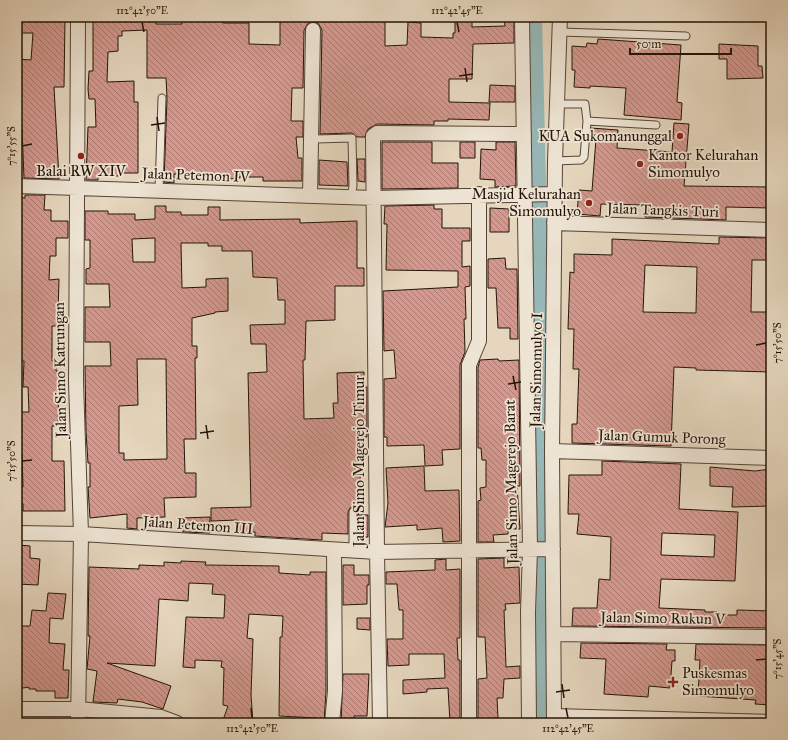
<svg xmlns="http://www.w3.org/2000/svg" width="788" height="740" font-family="'IM FELL Great Primer',serif">
<defs>
<pattern id="building-back-hatch" width="6" height="6" patternUnits="userSpaceOnUse"><rect width="6" height="6" fill="#d4988e"/><path d="M-1 5l2 2M0 0l6 6M5-1l2 2" fill="none" stroke="#ac7b72"/></pattern>
</defs>
<rect width="100%" height="100%" fill="#e5d6bd"/>
<filter id="stains"><feTurbulence type="fractalNoise" baseFrequency=".005" numOctaves="4"/><feColorMatrix values="0 0 0 0 .2 0 0 0 0 .09 0 0 0 0 .02 0 0 0 .5 -.17"/></filter>
<radialGradient id="worn" r=".72"><stop offset=".6" stop-color="#630" stop-opacity="0"/><stop offset="1" stop-color="#630" stop-opacity=".3"/></radialGradient>
<g fill="none" stroke-linecap="round" stroke-linejoin="round">
<!-- river -->
<path stroke="#97b8b8" stroke-width="24" d="M530,17L538,345L539,723"/>
</g>
<!-- building -->
<path fill="url(#building-back-hatch)" stroke="#241409" fill-rule="evenodd" d="M134,17H156V24H182V17H223V23H249V44L280,45V17H385V46L407,45L408,22L421,23V37L453,38V33H455V17H472V27L505,26L504,17H514V43L473,44L472,79H449V102L490,103L489,120L448,119V121H434V125L377,124L368,129L365,137H357L352,133L320,134L322,30L318,23L309,22L304,30L303,88H292L291,121H303V137H296L298,158H302V181H263V177H239V179L198,178V174H174V183L164,182L167,98L166,78H147V30L122,31V36H118V51L108,52L107,82L134,81V102H138V173H119V176H98V180H86L88,127H96L95,99H89L88,89L89,71H93V19H134Z
M17,18L65,19L64,87H54L59,179L24,178L22,129L17,128V59L31,60L33,33H17Z
M598,39L681,45L677,102L682,103L681,120L624,115L626,88L590,86V88L574,87L575,70H572V46L586,47L587,43L597,44Z
M719,44L758,46V66H762L763,78L727,79V59H719Z
M490,85L515,86V102H489Z
M674,123L689,124L684,186L771,187V208L726,207V220L645,217V205L601,204L600,216L577,214L579,190L592,191L596,139H591V128L618,130L617,148L672,152Z
M382,142H432V163H458V188L382,189Z
M460,142H475V158H460Z
M496,142H515L516,186L495,187V180L480,179L481,149L496,150Z
M357,159H365V182L358,181Z
M319,160L347,162L348,186L319,185Z
M25,195H45L44,210H51V221H68V238H56V256H50L49,280L59,279L58,313H62V326H52V361H56V371H59L58,426H52V461H64L65,511H23V504H17V487H23L22,453H17V412H29L28,387H23L24,361H17V197L25,198Z
M434,205V209H442V228H470V241H462V267L470,266V286L465,287L466,319H464L465,352L460,365V449L442,450L443,465L425,466L424,445L387,446V437H384V379L396,378L394,350L384,351L383,291L458,287V271L386,270L387,224H384L385,206Z
M155,206H166V212H181V215H208V207H220V220L300,219V223L357,221V268H364V286H335V320L306,321L305,360H303L304,419L334,418L333,403H338L337,373L364,372V387H367V437H363V461H361L358,515H368V537H358V512L353,507L350,508L348,512V534L322,533V540L255,536V532H237V520L211,521V508L251,507L248,373L267,372L266,344H251L250,325L285,324V300H278L277,278L253,277L252,251H222V246H208V243H181L182,288L206,287V279L228,278V311L215,312V313L192,318V346H197V358H195L196,439H184L185,473H196V497L164,498L165,517L137,518V529L127,528V514L90,518L88,487H90V463H88L86,432L85,366H111L110,342H85V307H110L109,284H86V269L90,268V240H85V211H108V214H135V220L155,219ZM155,238V262H133L132,239ZM137,359H166L167,459L124,460V453H119V406L138,405Z
M490,208L509,209V232H490Z
M719,237L771,238V260H752L751,312H771V372L696,370V368L674,367L671,446L572,443V424H577L579,369H573L574,329H568L570,272L574,273V254L612,255V239L719,244ZM645,265L697,267L696,313L643,312Z
M505,258L506,269H517L518,339H510V328H498L496,288H488V259Z
M498,359L499,361L519,360L520,486H517L520,529L508,530V534L493,535L494,542H478V501L481,500L480,488L486,487V460H482L481,448H478V367L480,360Z
M602,461L681,464L679,509L738,512L735,581L661,579L659,608L705,610V612H717V615H737V610L771,611V628L572,626L573,608H597L599,579L610,580L611,537L577,534L579,514H568L569,475H602ZM662,533L715,535L714,557L661,555Z
M424,466L425,491L459,490L460,541L443,542L442,528L417,530V525L385,527L388,503L386,468Z
M710,467L755,471L771,469V506L732,507L733,487L710,486Z
M210,517V533L183,532L182,518Z
M19,545L30,546V558L40,559L38,585L17,584Z
M504,558V568L519,567L520,603L505,604L506,610H504L506,667L520,666V678L504,679L503,698H497L498,718L478,719V679L487,678L485,637H478V559Z
M446,559V570L460,569V638H457L458,660H460V723H450L448,688L427,689V692L403,694V680L445,678L444,654H409V665L388,666L387,639H403V610H399L397,584H386V572L435,570V560Z
M181,561L206,562L205,565L279,566V573L310,575V572H326V691L324,723H317V718L279,716L280,637H282L283,616L249,614L247,638L253,639L251,695L253,723H222L228,706L223,705L224,668L221,667L222,661L195,660V668L183,667L186,617L224,618L225,595L212,594L213,584L189,583L188,601L159,599L155,666L107,663L171,686L163,709L142,702L118,699L117,703L93,702L97,671L87,669L90,636H88L89,567L139,569V565L164,566V562L181,563Z
M343,565H354V575H369V585H367V604L343,605Z
M48,593L66,594L63,619L50,618L49,643L65,644L63,670H69L68,698H55V691H36V689H29V687L17,689V626H30L32,610L46,611Z
M357,618H370V630L357,629Z
M581,643L667,644L666,650H675V661H672L670,688L649,686L648,697L604,694L606,659L580,658Z
M696,644L767,645L766,669L771,670V705L755,704L756,700L698,696L700,660H695Z
M343,674H369L367,716H354V723H341Z"/>
<g fill="none" stroke-linecap="round" stroke-linejoin="round">
<!-- service casing -->
<g stroke="#544436" stroke-width="9">
<path id="service" d="M560,32L686,36
M557,104H585L587,121
M316,139L352,138L353,186L351,197
M555,161L581,160L584,157L587,121L656,125
M159,191L162,98
M353,551V512"/>
</g>
<!-- minor casing -->
<g stroke="#544436" stroke-width="16">
<path id="minor" d="M522,17L530,549L528,612L529,723
M17,186L374,198L555,194
M310,196L313,30
M554,223L771,230
M552,451L771,458
M17,533L81,534L377,552L553,549
M554,634L771,637
M17,709H79L161,717L177,723
M554,716L771,722
M78,723L81,534L76,382L78,17
M332,723L335,691L334,551
M380,723L377,552L373,136L377,133L524,134
M469,723V365L479,341V194
M554,723L552,451L555,161L560,17"/>
</g>
<!-- service -->
<use href="#service" stroke="#eee4d4" stroke-width="7"/>
<!-- minor -->
<use href="#minor" stroke="#eee4d4" stroke-width="14"/>
</g>
<!-- ticks -->
<path fill="none" stroke="#241409" stroke-width="1.5" d="M142,22L144,32M457,22L459,32M465,68L467,82M459,76L473,74M157,117L159,131M151,125L165,123M22,146L32,144M756,345L766,343M513,376L516,390M508,384L521,382M206,425L208,439M200,433L214,431M22,461L32,460M756,660L766,659M562,684L564,698M556,692L570,690M251,708L252,718M566,708L568,718"/>
<!-- markers -->
<g fill="#8f2418" stroke="#eee4d4" stroke-width="1.5">
<circle cx="680" cy="136" r="4"/>
<circle cx="81" cy="156" r="4"/>
<circle cx="640" cy="164" r="4"/>
<circle cx="589" cy="203" r="4"/>
<path d="M671 676h4v4h4v4h-4v4h-4v-4h-4v-4h4z"/>
</g>
<g text-anchor="middle" stroke-width="3.5" stroke-linejoin="round" paint-order="stroke">
<!-- poi labels -->
<g font-size="15" fill="#241409" stroke="#eee4d4" text-anchor="end">
<text x="672" y="141">KUA Sukomanunggal</text>
<text x="648" y="160" text-anchor="start">Kantor Kelurahan<tspan x="648" dy="17">Simomulyo</tspan></text>
<text x="81" y="176" text-anchor="middle">Balai RW XIV</text>
<text x="581" y="199">Masjid Kelurahan<tspan x="581" dy="17">Simomulyo</tspan></text>
<text x="682" y="678" text-anchor="start">Puskesmas<tspan x="682" dy="17">Simomulyo</tspan></text>
</g>
<!-- street labels -->
<g font-size="15" fill="#241409" stroke="#eee4d4">
<text transform="translate(196 175) rotate(2)" y="5">Jalan Petemon IV</text>
<text transform="translate(663 210) rotate(2)" y="5">Jalan Tangkis Turi</text>
<text transform="translate(60 370) rotate(-91)" y="5">Jalan Simo Katrungan</text>
<text transform="translate(536 370) rotate(-89)" y="5">Jalan Simomulyo I</text>
<text transform="translate(662 437) rotate(2)" y="5">Jalan Gumuk Porong</text>
<text transform="translate(359 461) rotate(-90)" y="5">Jalan Simo Magerejo Timur</text>
<text transform="translate(511 482) rotate(-91)" y="5">Jalan Simo Magerejo Barat</text>
<text transform="translate(198 525) rotate(4)" y="5">Jalan Petemon III</text>
<text transform="translate(663 618) rotate(1)" y="5">Jalan Simo Rukun V</text>
</g>
</g>
<!-- margin -->
<rect width="788" height="740" fill="none" stroke="#e5d6bd" stroke-width="44"/>
<!-- scale -->
<path d="M630 48v6h101v-6" fill="none" stroke="#241409" stroke-width="2"/>
<text x="636" y="48" font-size="12" fill="#241409" stroke="#eee4d4" stroke-width="3" paint-order="stroke">50 m</text>
<rect x="22" y="22" width="744" height="696" fill="none" stroke="#241409" stroke-width="1.5"/>
<g font-size="10" text-anchor="middle" fill="#241409">
<text x="142" y="14">112°42'50"E</text>
<text x="457" y="14">112°42'45"E</text>
<text transform="translate(11 146) rotate(-90)" y="4">7°15'55"S</text>
<text transform="translate(777 343) rotate(-90)" y="4">7°15'50"S</text>
<text transform="translate(11 461) rotate(-90)" y="4">7°15'50"S</text>
<text transform="translate(777 659) rotate(-90)" y="4">7°15'45"S</text>
<text x="252" y="732">112°42'50"E</text>
<text x="568" y="732">112°42'45"E</text>
</g>
<rect width="100%" height="100%" filter="url(#stains)"/>
<rect width="100%" height="100%" fill="url(#worn)"/>
</svg>
